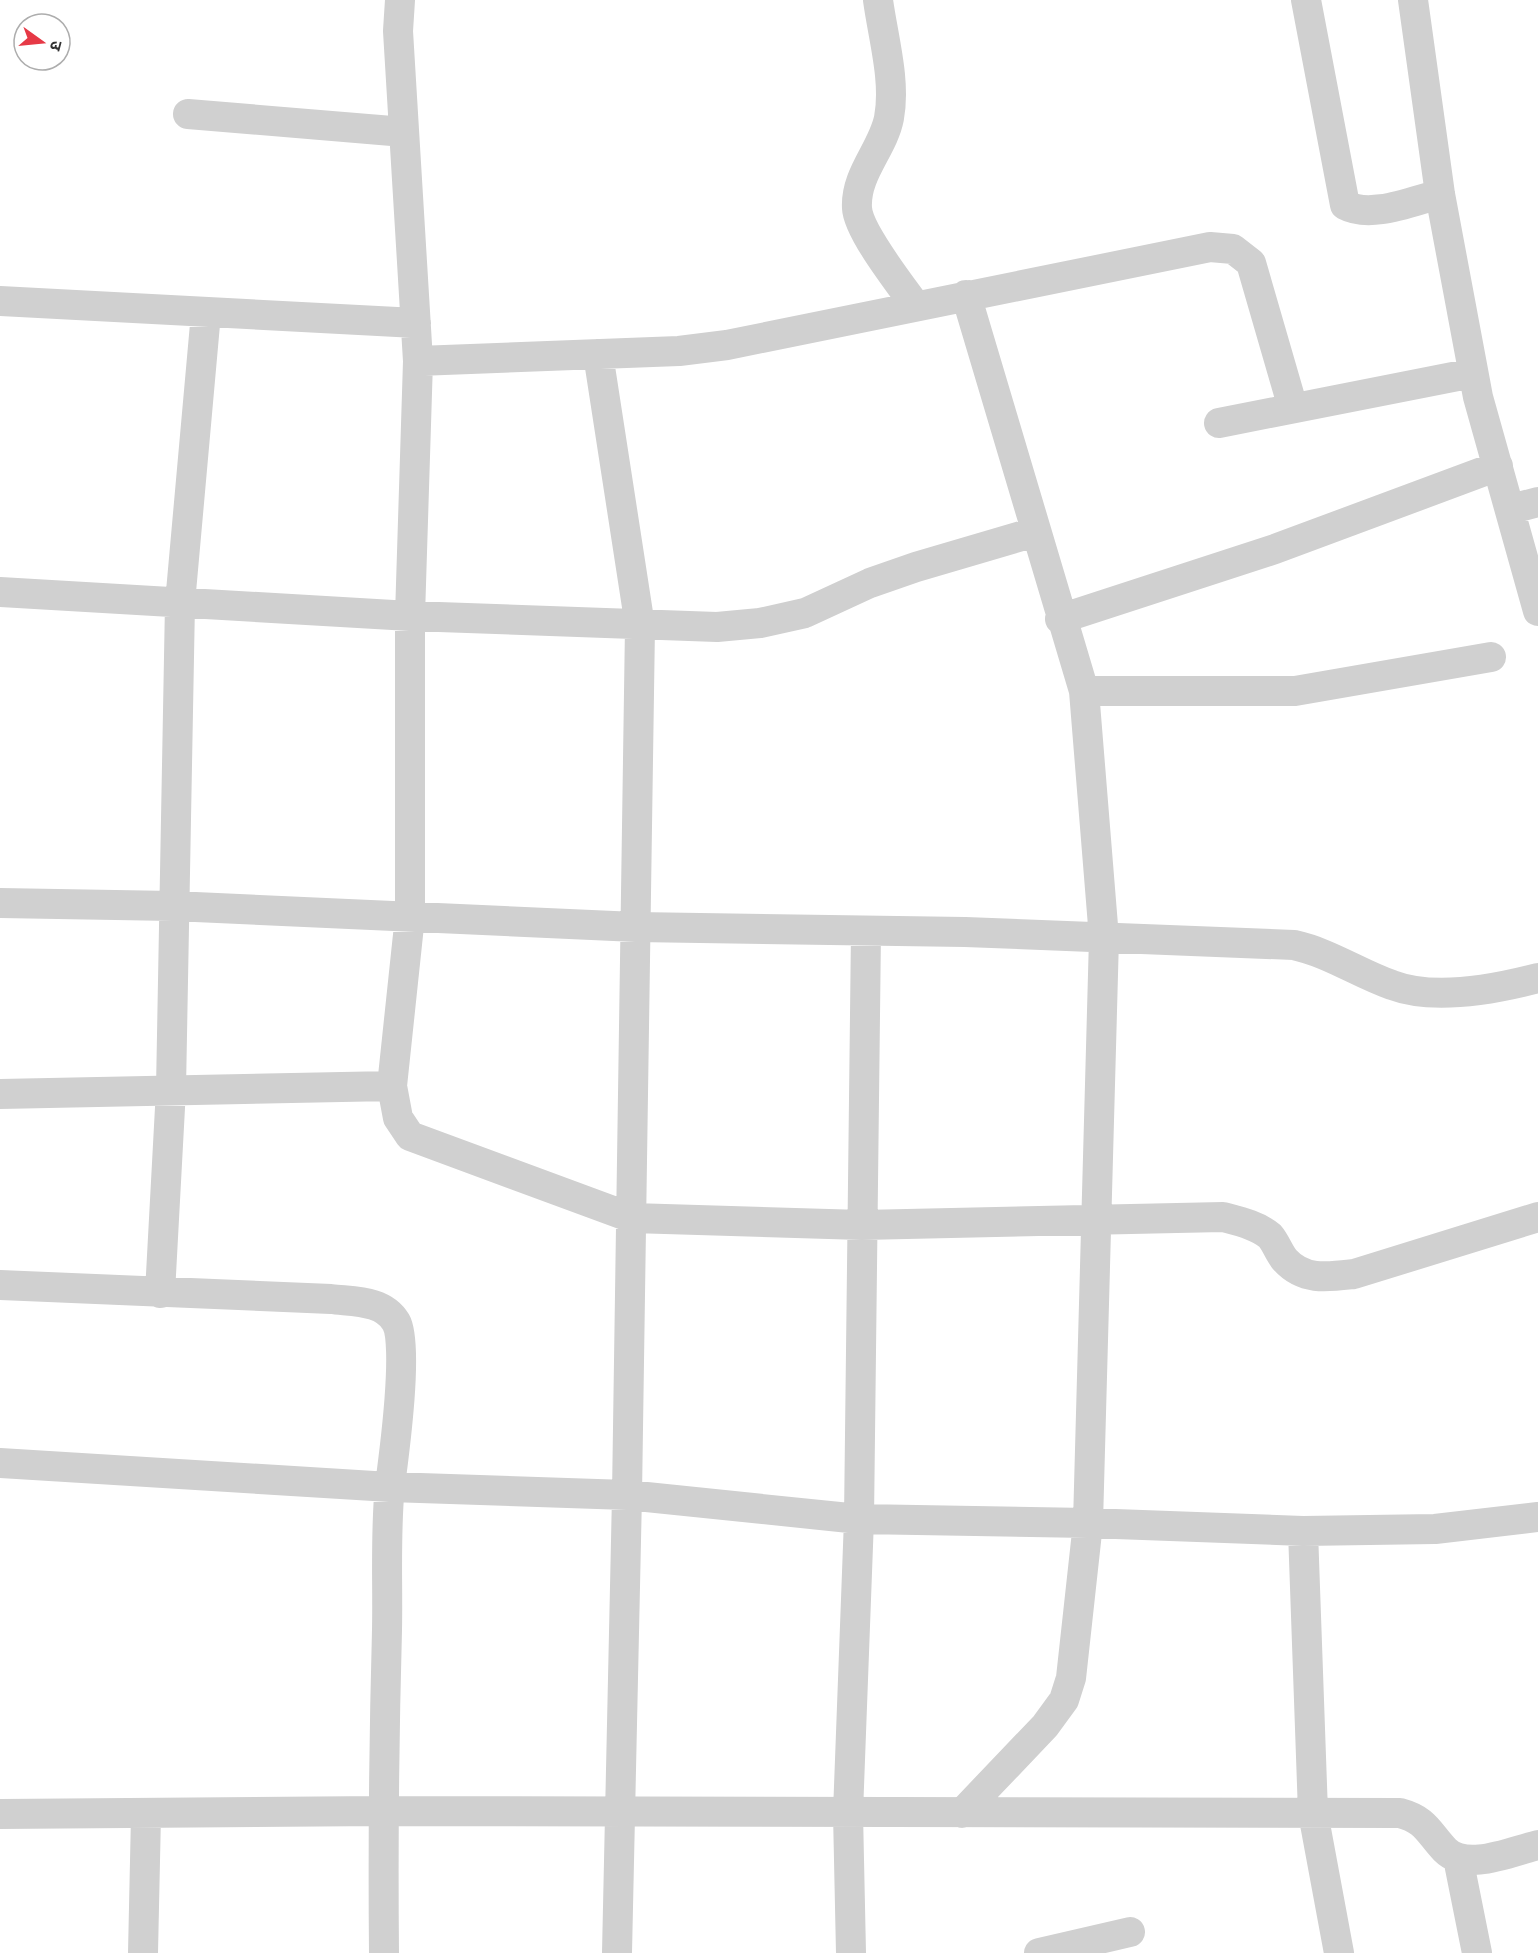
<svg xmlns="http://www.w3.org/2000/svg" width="1538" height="1953" font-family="Karla,'Noto Sans Devanagari',sans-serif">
<rect width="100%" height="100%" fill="#fff"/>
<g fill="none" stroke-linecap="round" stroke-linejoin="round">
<!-- street -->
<path stroke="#d0d0d0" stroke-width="30" d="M400,0L398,31L418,361L410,616V916L392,1086L398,1118L410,1136L632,1218L862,1225L1223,1217C1238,1221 1257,1225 1270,1236C1276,1243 1279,1253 1285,1260C1304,1281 1328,1277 1354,1274L1538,1217
M878,0C883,37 896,81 889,118C883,149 855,174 857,208C858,231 900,284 915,305
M1306,0L1345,205C1371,219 1412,201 1440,194
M1413,0L1440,194L1478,397L1538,611
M188,114L404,132
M0,301L416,323
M598,354L640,626L627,1495L617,1953
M418,361L679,351L727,345L1210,247L1233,249L1251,263L1293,408
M1219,423L1473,373
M1511,509L1538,502
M0,592L410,616L717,627L760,623L805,613L870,583L916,567L1035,532
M1060,619L1275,549L1498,466
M1084,691H1295L1491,657
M0,903L173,906L636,927L965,932L1294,945C1330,953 1358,973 1392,985C1434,1001 1496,989 1538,978
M0,1094L392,1086
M0,1285L331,1299C354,1302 383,1300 396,1322C409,1344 394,1455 390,1485C385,1533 388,1582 387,1630C384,1738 383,1845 384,1953
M160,1293L171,1089L180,603L206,313
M0,1463L390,1487L627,1495L859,1519L1088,1523L1303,1531L1435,1529L1538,1517
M1303,1531L1313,1813L1339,1953
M962,1813L1045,1726L1064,1700L1071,1678L1088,1523L1104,938L1084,691L966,295
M0,1814L382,1811L1400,1813C1426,1820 1428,1832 1445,1850C1467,1872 1512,1851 1538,1845
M1458,1858L1477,1953
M143,1953L146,1815
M851,1953L848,1813L859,1519L866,931
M1039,1953L1130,1932"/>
</g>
<!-- north arrow -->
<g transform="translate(42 42) rotate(105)"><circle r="28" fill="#ffffff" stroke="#adadad" stroke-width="1.5"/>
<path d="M0-4.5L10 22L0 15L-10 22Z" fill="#e63946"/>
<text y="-9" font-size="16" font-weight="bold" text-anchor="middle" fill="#333333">उ</text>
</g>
</svg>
